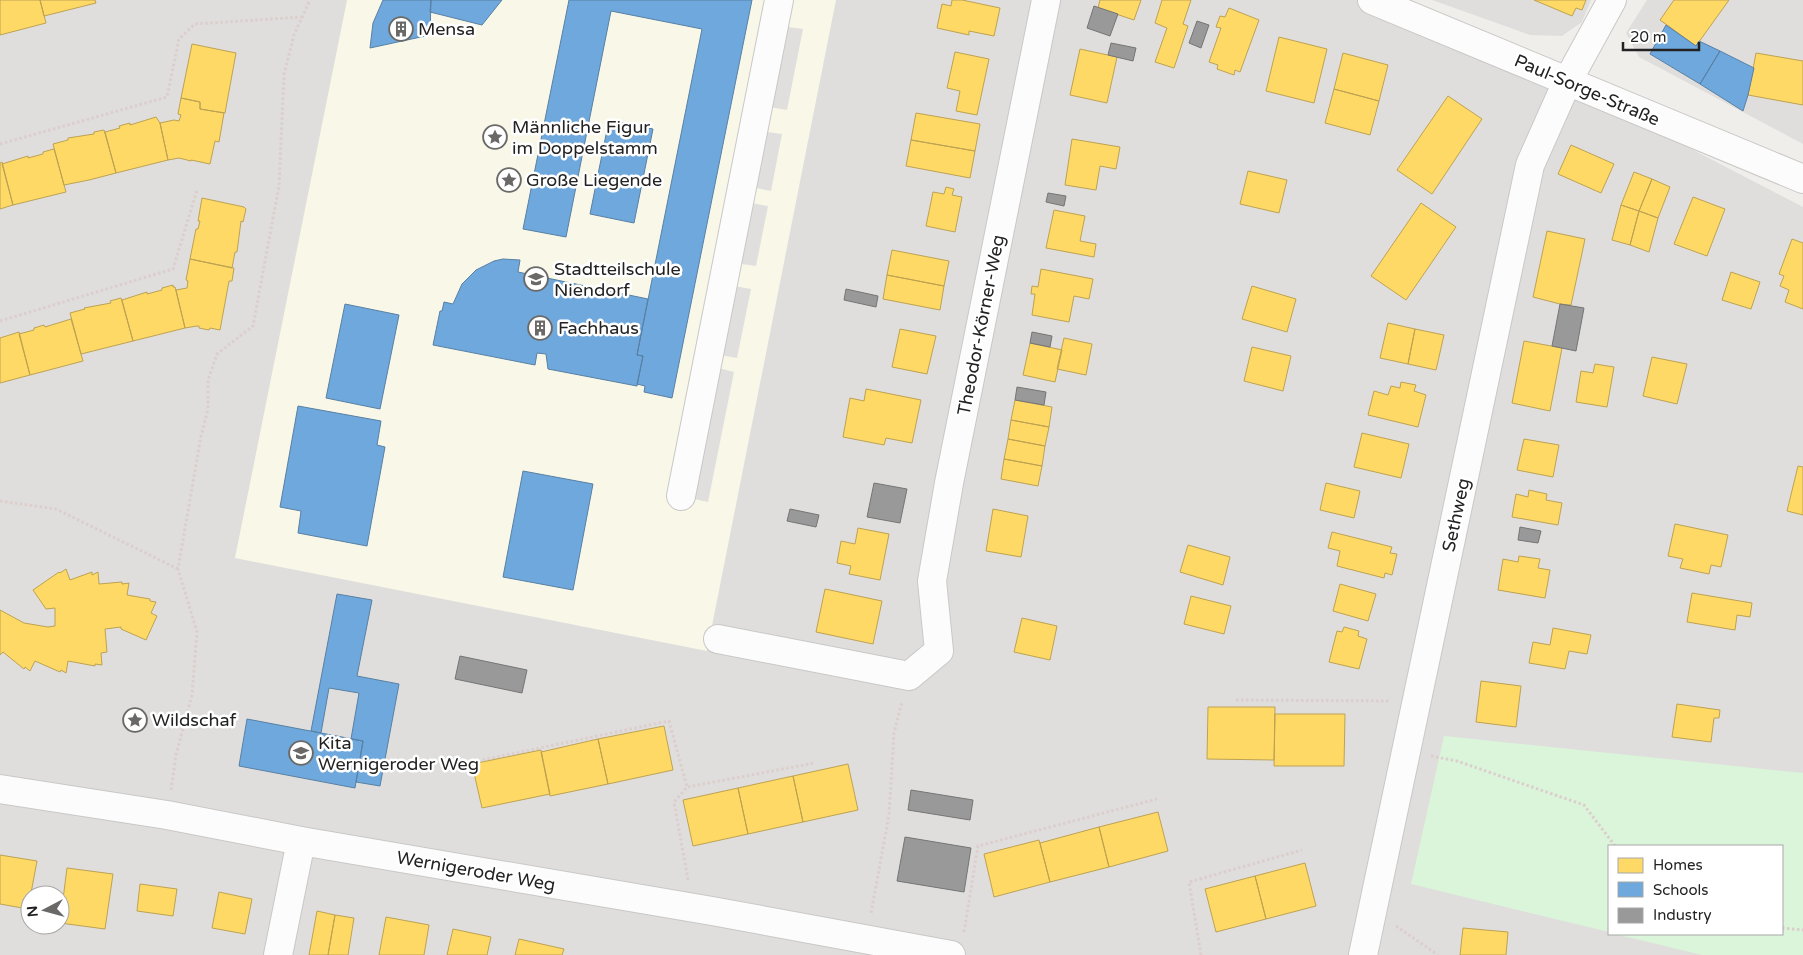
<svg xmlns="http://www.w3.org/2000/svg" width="1803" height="955" font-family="'Varela Round',sans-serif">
<rect width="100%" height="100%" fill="#f0eeeb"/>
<!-- residential -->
<path fill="#dfdedc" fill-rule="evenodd" d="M0,0H1364L1610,107L1803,207V955H0ZM1609,846H1782V934H1609ZM30,895H60V925H30Z
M1432,0H1591L1582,22L1562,36L1530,35Z
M1647,0H1803V144L1639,57L1626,33Z"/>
<!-- education -->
<path fill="#f8f7e8" d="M347,0H836L707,651L235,558Z"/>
<!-- park -->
<path fill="#daf5da" d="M1444,736L1803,773V955H1702L1615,934H1782V846H1609V932L1411,884Z"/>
<!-- parking -->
<path fill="#e0dfde" d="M774,25L803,29L787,110L758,105Z
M754,130L782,134L771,191L742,185Z
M739,201L768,206L756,266L727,262Z
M723,284L751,289L737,358L709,353Z
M707,365L734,372L708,502L681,496Z"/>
<!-- homes -->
<path fill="#ffd966" stroke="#bda252" d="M0,0H40L46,23L0,35Z
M40,0H95L96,3L44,16Z
M952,0H962L1000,8L994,36L969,31V35L937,28L942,4L951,6Z
M1100,0H1141L1134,20L1098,8Z
M1162,0H1191L1183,24L1188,26L1174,68L1155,62L1167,28L1155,23Z
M1534,0H1586L1582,10L1576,8L1572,16Z
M1674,0H1729L1696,46L1660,20Z
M1229,8L1259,20L1240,72L1235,70L1234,75L1217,69L1218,65L1209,62L1221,28L1216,27L1220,16L1225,17Z
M1279,37L1327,49L1314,103L1266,91Z
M192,44L236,53L225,113L200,109V102L181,98Z
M1080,49L1117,57L1107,103L1070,95Z
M955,52L989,59L977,115L956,111L960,91L947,88Z
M1343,53L1388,65L1379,101L1334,89Z
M1756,53L1803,61V105L1748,95Z
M1334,89L1379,101L1370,135L1325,123Z
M1448,96L1482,119L1432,194L1397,170Z
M181,98L200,102V109L224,113L219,142L215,141L210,164L191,160V161L179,158L168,160L160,123L174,120L179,121L181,115L178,114Z
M916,113L980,124L975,151L911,140Z
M156,117L160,123L168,160L116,173L105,132L120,128L119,126L130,123V125Z
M104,130L116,173L89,180L64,185L53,144L68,140V138L94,134V132Z
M1072,139L1120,147L1116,169L1100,166L1096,190L1065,185Z
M911,140L975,151L970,178L906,166Z
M1571,145L1614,164L1601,193L1558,174Z
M54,149L66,192L13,205L2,164L28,156V158L43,154V152Z
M2,162L13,205L0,209V163Z
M1248,171L1287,180L1279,213L1240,204Z
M1634,172L1652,179L1639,211L1621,205Z
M1652,179L1670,187L1658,218L1639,211Z
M946,187L954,189L952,195L962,197L955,232L926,226L933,192L944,194Z
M1693,197L1725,209L1707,256L1674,244Z
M202,198L244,207L246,209L243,222L241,221L237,252H235L232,268L190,259L196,229H198L200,221H198Z
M1421,203L1456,227L1406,300L1371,276Z
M1621,205L1639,211L1630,245L1612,240Z
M1054,210L1085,216L1080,241L1096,244L1094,257L1046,248Z
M1639,211L1658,218L1649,252L1630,245Z
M1547,231L1585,239L1571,305L1560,304L1533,297Z
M1792,239L1803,243V309L1785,302L1789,290L1780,286L1784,276L1779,274Z
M892,250L949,261L944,286L887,275Z
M190,259L234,268L232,281H229L220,330L210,328L209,330L199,328V326H197L185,328L176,290L187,288L188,281L186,280Z
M1041,269L1093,279L1089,299L1074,296L1069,322L1032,315L1035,294H1031L1032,286L1038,287Z
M1731,272L1760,282L1751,309L1722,300Z
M887,275L944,286L940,310L883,299Z
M173,285V287H175L185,328L133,341L122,300L147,292V294L162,290V288Z
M1252,286L1296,299L1287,332L1242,319Z
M121,298L133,341L81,354L70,313L85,309L84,308L111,303L110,301Z
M71,319L83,361L30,375L19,334L34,330V328L44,325L45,327Z
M1388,323L1415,329L1408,364L1380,358Z
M900,329L936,336L927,374L892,367Z
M1415,329L1444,335L1436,370L1408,364Z
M19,332L30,375L0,383V338Z
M1064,338L1092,344L1086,375L1057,369Z
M1524,341L1562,348L1550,411L1512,403Z
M1030,343L1062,350L1055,382L1023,375Z
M1252,347L1291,356L1283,391L1244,381Z
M1652,357L1687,364L1677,404L1643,396Z
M1595,364L1614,367L1607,407L1576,402L1581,371L1593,373Z
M1401,382L1416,385L1414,391L1426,395L1418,427L1368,415L1374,391L1388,395L1391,386L1400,388Z
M866,389L921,400L912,443L886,438L884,445L843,437L850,398L864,401Z
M1015,400L1052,407L1049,427L1011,420Z
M1011,420L1049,427L1045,446L1008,439Z
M1362,433L1409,444L1401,478L1354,467Z
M1008,439L1045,446L1042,466L1004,459Z
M1524,439L1559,445L1553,477L1517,470Z
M1004,459L1042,466L1038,486L1001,479Z
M1798,466L1803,467V515L1787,511Z
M1326,483L1360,491L1354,518L1320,510Z
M1529,490L1547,494L1546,500L1562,503L1558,525L1512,517L1516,494L1528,497Z
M993,509L1028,516L1021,557L986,551Z
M1675,524L1728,535L1721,567L1711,565L1709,574L1680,568L1683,559L1668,556Z
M858,528L889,534L880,580L849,574L851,566L837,563L841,541L855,544Z
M1332,532L1392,547L1390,553L1397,554L1392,575L1385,573L1384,578L1337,566L1340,551L1328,548Z
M1188,545L1230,557L1223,585L1180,572Z
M1519,556L1540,559L1538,568L1550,570L1545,598L1498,590L1503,559L1518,562Z
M66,569L70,580L92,572V575L98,572L99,584L122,582V584L129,583L127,595L150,599V601L156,602L151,613L157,616L146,640L121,629V627L105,629L107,652L101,653L102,665L95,664V666L68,661L66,673L61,670L60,672L35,661L30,671L25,667L24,669L3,652L0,655V610L24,623L48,627L55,626V608L46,609L33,590L59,572L60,573Z
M1340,584L1376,594L1368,621L1333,611Z
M825,589L882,601L873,644L816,632Z
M1692,593L1752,603L1750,617L1737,615L1735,630L1687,622Z
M1191,596L1231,606L1224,634L1184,624Z
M1022,618L1057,626L1050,660L1014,652Z
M1344,627L1359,631L1358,636L1367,639L1359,669L1329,662L1337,631L1342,632Z
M1553,628L1591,635L1587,654L1569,651L1565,669L1529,663L1533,642L1550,645Z
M1481,681L1521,686L1516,727L1476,722Z
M1677,704L1720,710L1719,718H1714L1711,742L1672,737Z
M1208,707H1275L1274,760L1207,759Z
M1275,714H1345L1344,766H1274Z
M664,726L673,770L608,784L598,739Z
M598,739L608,784L550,796L541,752Z
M541,750L550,794L482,808L472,764Z
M848,764L858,810L803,822L793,776Z
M793,776L803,822L748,834L738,788Z
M738,788L748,834L693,846L683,800Z
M1158,812L1168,851L1109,867L1099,827Z
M1099,827L1109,867L1050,882L1040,843Z
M1039,840L1050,882L994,897L984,854Z
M0,855L37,861L28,909L0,904Z
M1305,863L1316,906L1266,919L1255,876Z
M67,868L113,874L105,929L60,923Z
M1255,876L1266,919L1216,932L1205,889Z
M140,884L177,889L173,916L137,911Z
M219,892L252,899L245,934L212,928Z
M317,911L335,915L328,955H309Z
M335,915L354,918L348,955H328Z
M386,917L429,925L424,955H379Z
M1463,928L1508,932L1506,955H1460Z
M453,929L491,937L487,955H447Z
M519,939L564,949L562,955H515Z"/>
<!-- schools -->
<path fill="#6fa8dc" stroke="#5880a4" d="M383,0H431L430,35L370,48L373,23Z
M431,0H502L482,25L430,12Z
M569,0H752L672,398L644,392L645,386L637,384L643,356L637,355L702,29L611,11L566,237L523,229Z
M1666,25L1696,46L1699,41L1720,51L1700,84L1650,54Z
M1720,51L1754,68L1748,95L1743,111L1700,84Z
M609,120L653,129L634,223L590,214Z
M503,259L520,260L518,272L648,299L637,355L643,356L637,386L548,369L546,354L537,353L535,365L433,345L440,311H442L444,302L453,304L462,284L476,270L494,261Z
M345,304L399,315L380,409L326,398Z
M298,406L381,421L377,445L385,447L367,546L298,533L301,511L280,507Z
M523,471L593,484L573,590L503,577Z
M337,594L372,600L357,676L399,684L380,786L356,782L363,741L351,739L359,693L329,688L321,733L311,731Z
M247,719L363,741L355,788L239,766Z"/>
<!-- industry -->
<path fill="#999" stroke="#757575" d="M1094,6L1118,14L1110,36L1087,28Z
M1197,21L1209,25L1201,48L1189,43Z
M1111,43L1136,48L1133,61L1108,55Z
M1048,193L1066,196L1064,206L1046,202Z
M846,289L878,296L876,307L844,300Z
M1560,304L1584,308L1576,351L1552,346Z
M1032,332L1052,336L1050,347L1030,343Z
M1017,387L1046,392L1044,405L1015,400Z
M874,483L907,489L900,523L867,517Z
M790,509L819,515L816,527L787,521Z
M1520,527L1541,531L1538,543L1518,540Z
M460,656L527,670L522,693L455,679Z
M911,790L973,800L970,820L908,810Z
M905,837L971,848L964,892L897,881Z"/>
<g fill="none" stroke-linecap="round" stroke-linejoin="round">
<!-- minor casing -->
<g stroke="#c9c8c7" stroke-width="30">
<path id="minor" d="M1372,0L1803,179
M681,496L779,0
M718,639L909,676L939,651L932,581L949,483L1046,0
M0,789L167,815L301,841L712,911L951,955
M278,955L301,841
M1363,955L1530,165L1567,82L1612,0"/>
</g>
<!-- path -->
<path stroke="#dccecd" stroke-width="3" stroke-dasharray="2.5 2.5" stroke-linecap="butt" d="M0,144L167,97L179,39L195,24L302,17
M0,321L173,269L197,190
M0,501L56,509L178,569
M1236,700L1391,701
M1431,756L1457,761L1584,805L1615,846
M463,764L669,721L687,787
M171,790L176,755L192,695L197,632L178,569L201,436L208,409V380L217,354L253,326L279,186L284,74L294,35L310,0
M688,880L674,802L687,787L815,763
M871,913L889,815L894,733L902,702
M1396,926L1438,955
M1782,928L1803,930
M964,932L978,846L1157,799
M1201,955L1189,882L1302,850"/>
<!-- minor -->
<use href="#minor" stroke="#fdfcfc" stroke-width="28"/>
</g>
<!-- icons -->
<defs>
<g id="building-ring" transform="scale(1.25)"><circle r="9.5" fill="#fff" stroke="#6a6968" stroke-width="1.5"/><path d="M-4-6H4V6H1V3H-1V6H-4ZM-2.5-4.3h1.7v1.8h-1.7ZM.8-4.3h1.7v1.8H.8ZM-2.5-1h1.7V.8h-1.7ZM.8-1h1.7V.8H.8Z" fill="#6a6968"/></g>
<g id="sight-ring" transform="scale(1.25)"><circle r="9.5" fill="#fff" stroke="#6a6968" stroke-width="1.5"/><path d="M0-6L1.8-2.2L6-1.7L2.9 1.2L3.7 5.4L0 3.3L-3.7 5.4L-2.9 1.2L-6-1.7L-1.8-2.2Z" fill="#6a6968"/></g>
<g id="school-ring" transform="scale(1.25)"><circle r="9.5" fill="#fff" stroke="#6a6968" stroke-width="1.5"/><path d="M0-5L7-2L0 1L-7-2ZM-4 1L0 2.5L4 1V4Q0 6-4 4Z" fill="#6a6968"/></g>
</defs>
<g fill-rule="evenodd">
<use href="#building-ring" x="401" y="29"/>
<use href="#sight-ring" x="495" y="137"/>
<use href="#sight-ring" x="509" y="180"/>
<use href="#school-ring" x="536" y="279"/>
<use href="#building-ring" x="540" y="328"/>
<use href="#sight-ring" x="135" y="720"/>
<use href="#school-ring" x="301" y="753"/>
</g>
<g text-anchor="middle" stroke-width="5" stroke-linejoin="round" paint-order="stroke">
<!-- poi labels -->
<g font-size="18" fill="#222" stroke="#fff" text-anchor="start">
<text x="418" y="35">Mensa</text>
<text x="512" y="133">Männliche Figur<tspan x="512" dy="21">im Doppelstamm</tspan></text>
<text x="526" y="186">Große Liegende</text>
<text x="554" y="275">Stadtteilschule<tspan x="554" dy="21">Niendorf</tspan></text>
<text x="558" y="334">Fachhaus</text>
<text x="152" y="726">Wildschaf</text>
<text x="318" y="749">Kita<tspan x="318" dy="21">Wernigeroder Weg</tspan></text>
</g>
<!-- street labels -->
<g font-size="18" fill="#222" stroke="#fff">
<text transform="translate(1587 90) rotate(23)" y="6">Paul-Sorge-Straße</text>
<text transform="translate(981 325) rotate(-79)" y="6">Theodor-Körner-Weg</text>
<text transform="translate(1456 515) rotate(-78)" y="6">Sethweg</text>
<text transform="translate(476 871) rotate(10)" y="6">Wernigeroder Weg</text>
</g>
</g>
<!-- legend -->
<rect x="1608" y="845" width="175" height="90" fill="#ffffff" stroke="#a7a7a7"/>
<rect x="1618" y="858" width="25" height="15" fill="#ffd966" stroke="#a7a7a7"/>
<text x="1653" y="870" font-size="15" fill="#222222">Homes</text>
<rect x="1618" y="882" width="25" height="15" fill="#6fa8dc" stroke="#a7a7a7"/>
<text x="1653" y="895" font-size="15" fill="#222222">Schools</text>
<rect x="1618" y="908" width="25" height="15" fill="#999999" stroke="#a7a7a7"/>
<text x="1653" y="920" font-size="15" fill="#222222">Industry</text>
<!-- north arrow -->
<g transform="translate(45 910) rotate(264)"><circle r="24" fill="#ffffff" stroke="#a7a7a7"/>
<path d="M0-4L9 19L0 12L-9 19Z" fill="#6a6968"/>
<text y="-8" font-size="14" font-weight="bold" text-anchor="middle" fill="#222222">N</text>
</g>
<!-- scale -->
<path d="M1623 42v8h76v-8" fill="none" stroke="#222222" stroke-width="2.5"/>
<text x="1630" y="42" font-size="15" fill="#222222" stroke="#ffffff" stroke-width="4" paint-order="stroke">20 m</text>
</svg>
